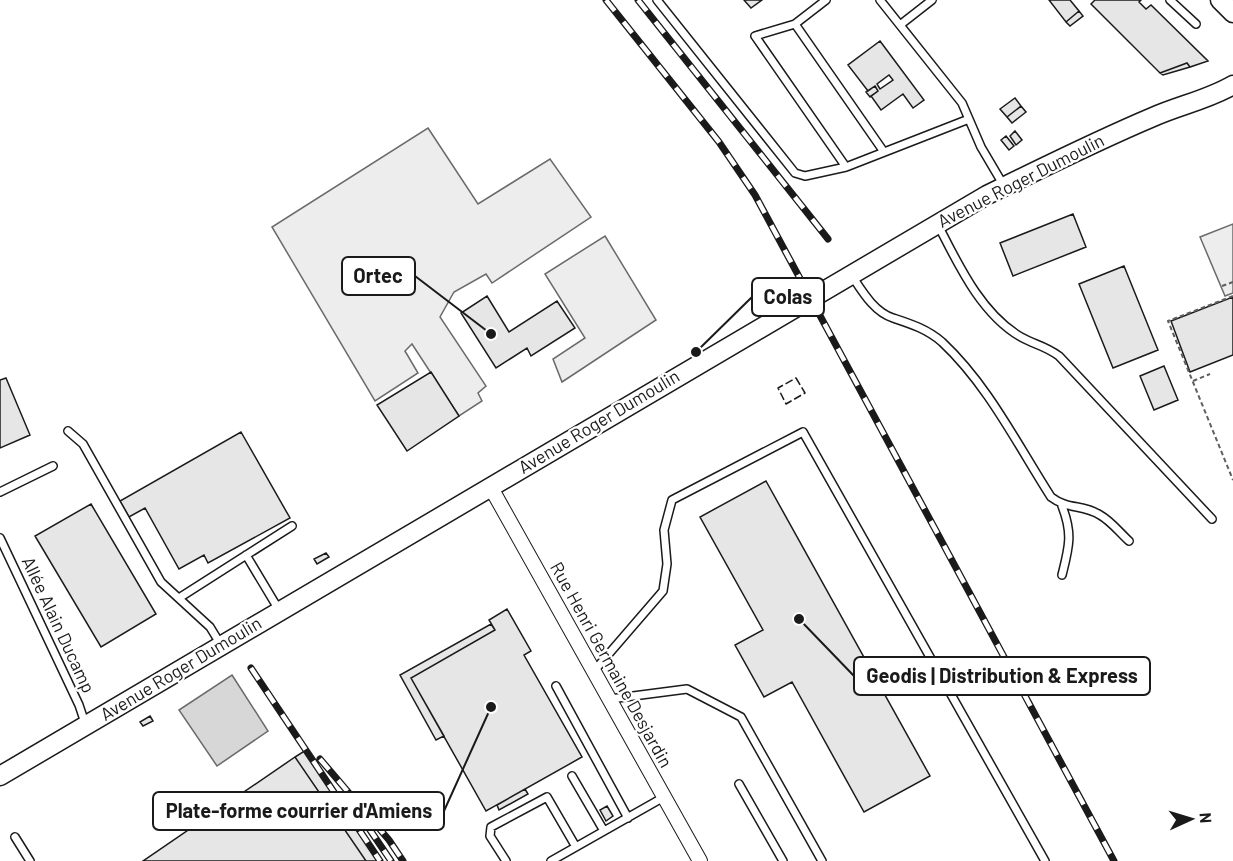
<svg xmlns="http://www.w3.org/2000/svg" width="1233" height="861" font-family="Barlow,sans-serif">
<rect width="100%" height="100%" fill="#fff"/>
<!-- built -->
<path fill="#ededed" stroke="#6a6a6a" stroke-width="1.5" d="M428,128L478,204L550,159L591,217L492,283L486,274L454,292L440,317L486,386L478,393L482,401L459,416L412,344L405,351L418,373L375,401L272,227Z
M1233,224V293L1225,296L1200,237Z
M605,236L656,320L562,382L553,359L585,338L545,274Z"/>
<!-- water -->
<path fill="#d7d7d7" stroke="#6a6a6a" stroke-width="1.5" d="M232,675L268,731L217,766L179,710Z"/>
<!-- building -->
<path fill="#e6e6e6" stroke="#1a1a1a" stroke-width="1.5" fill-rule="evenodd" d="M744,0H762L751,8Z
M1049,0H1070L1079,11L1066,22Z
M1095,0H1141L1139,2L1146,9L1151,5L1208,61L1190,67L1187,63L1160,73L1091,4Z
M1079,11L1083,16L1070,26L1066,22Z
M880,41L924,100L913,108L903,94L881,110L871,96L878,91L875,86L868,91L848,65ZM889,75L893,80L880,89L877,84Z
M1187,63L1190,67L1163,75L1160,73Z
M875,86L878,91L870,97L866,92Z
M1015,98L1021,106L1007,117L1000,109Z
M1021,106L1026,112L1012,123L1007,117Z
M1015,131L1022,140L1016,145L1010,136Z
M1006,136L1014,146L1009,150L1001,140Z
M1073,214L1086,247L1013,276L1000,243Z
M1124,266L1158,350L1113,368L1079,284Z
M487,296L509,332L557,301L575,328L531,356L527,348L496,368L461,313Z
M1233,297V355L1190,372L1171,321Z
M1164,366L1178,400L1154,410L1140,376Z
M431,372L459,416L407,451L377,405Z
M6,378L30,435L0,448V380Z
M241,432L290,518L208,563L204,555L179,569L145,508L129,517L120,501Z
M766,481L930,776L864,812L792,682L764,697L735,645L763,630L700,517Z
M91,504L156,614L101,647L35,536Z
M326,553L329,557L317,564L314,559Z
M507,609L531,651L524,655L582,757L486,811L411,678L495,630L489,620Z
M491,624L495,630L411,678L444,736L436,740L400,675Z
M150,716L153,721L143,726L140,722Z
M306,750L382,861H366L295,757Z
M295,757L366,861H143Z
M525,789L528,794L499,810L497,805Z
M607,806L613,816L606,821L600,810Z"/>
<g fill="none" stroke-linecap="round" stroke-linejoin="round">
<!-- service casing -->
<g stroke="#1a1a1a" stroke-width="10">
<path id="service" d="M657,0L795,173L805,176L846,167
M826,0L795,24L755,36L846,167L969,119
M880,0L962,103L981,147L1004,186
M1170,0L1196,24
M795,24L884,152
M900,25L932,0
M938,225C958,264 981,314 1021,337C1035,345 1044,345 1059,356L1212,519
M852,276C862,291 874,312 893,318C911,324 927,329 942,342C988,385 1017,444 1051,497C1068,510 1083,504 1100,515C1111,521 1120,533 1129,541
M68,431L83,444L161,582L210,627L221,645
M0,492L53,466
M1062,506C1073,534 1069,547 1062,575
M0,538L79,705L85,723
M246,555L279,610
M179,598L292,526
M594,671L663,591L667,564L664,530L672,500L803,432L1045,861
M556,686L628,818
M610,699L687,689L741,717L822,861
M572,776L604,831
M739,784L783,861
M15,837L30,861
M506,861L490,836L491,827L547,797L576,847
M551,861L664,797"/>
</g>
<!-- minor casing -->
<g stroke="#1a1a1a" stroke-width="16">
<path id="minor" d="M490,486L700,861"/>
</g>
<!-- secondary casing -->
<g stroke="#1a1a1a" stroke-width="21">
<path id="secondary" d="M1220,0L1233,13
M0,776L987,195C1042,168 1096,141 1153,117C1180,105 1207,100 1233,85"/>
</g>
<!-- path -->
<path stroke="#5f5f5f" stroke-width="2" stroke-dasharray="4.5 3" stroke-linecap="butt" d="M1222,286L1233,282
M1233,296L1168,321L1233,480
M1193,381L1210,374"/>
<!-- service -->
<use href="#service" stroke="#fff" stroke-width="7"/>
<!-- minor -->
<use href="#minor" stroke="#fff" stroke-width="14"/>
<!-- secondary -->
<use href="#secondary" stroke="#fff" stroke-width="18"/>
<!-- rail casing -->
<g stroke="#1a1a1a" stroke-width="7">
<path id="rail" d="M606,0L719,142L755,195L1114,861
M638,0L828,239
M251,668L380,861
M320,759L389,840L403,861
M368,827L391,861"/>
</g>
<!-- rail -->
<use href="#rail" stroke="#fff" stroke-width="4.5" stroke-dasharray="14" stroke-linecap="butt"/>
<!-- fence -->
<path stroke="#1a1a1a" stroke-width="1.5" stroke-dasharray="8 3" stroke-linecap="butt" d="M796,378L805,393L786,404L778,388Z"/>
</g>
<g text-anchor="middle" stroke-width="4.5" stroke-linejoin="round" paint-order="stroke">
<!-- street labels -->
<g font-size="18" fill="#1a1a1a" stroke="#fff">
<text transform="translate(1021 181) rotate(-27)" y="6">Avenue Roger Dumoulin</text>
<text transform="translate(599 422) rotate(-31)" y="6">Avenue Roger Dumoulin</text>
<text transform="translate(58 625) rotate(65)" y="6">Allée Alain Ducamp</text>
<text transform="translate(611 665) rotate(61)" y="6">Rue Henri Germaine Desjardin</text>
<text transform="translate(181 669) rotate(-31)" y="6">Avenue Roger Dumoulin</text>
</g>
</g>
<!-- callouts -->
<path fill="none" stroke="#1a1a1a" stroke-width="2" d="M491 334L415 276M696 352L752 297M799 619L854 676M491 707L444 811"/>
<g fill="#1a1a1a" stroke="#fff" stroke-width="2">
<circle cx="491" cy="334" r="6"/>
<circle cx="696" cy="352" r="6"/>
<circle cx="799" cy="619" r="6"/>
<circle cx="491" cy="707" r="6"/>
</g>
<g fill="#fff" stroke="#1a1a1a" stroke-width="2">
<rect x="342" y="257" width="73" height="38" rx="6"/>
<rect x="752" y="278" width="72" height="38" rx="6"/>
<rect x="854" y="657" width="296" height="38" rx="6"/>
<rect x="153" y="792" width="291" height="38" rx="6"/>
</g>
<g font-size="20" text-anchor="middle" font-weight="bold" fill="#1a1a1a">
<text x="378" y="283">Ortec</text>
<text x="788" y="304">Colas</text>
<text x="1002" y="683">Geodis | Distribution &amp; Express</text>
<text x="299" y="818">Plate-forme courrier d'Amiens</text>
</g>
<!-- north arrow -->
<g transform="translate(1191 819) rotate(86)" stroke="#ffffff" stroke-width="4.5" paint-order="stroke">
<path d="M0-4.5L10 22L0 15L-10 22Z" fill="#1a1a1a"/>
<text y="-9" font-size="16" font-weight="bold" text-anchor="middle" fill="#1a1a1a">N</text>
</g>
</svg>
